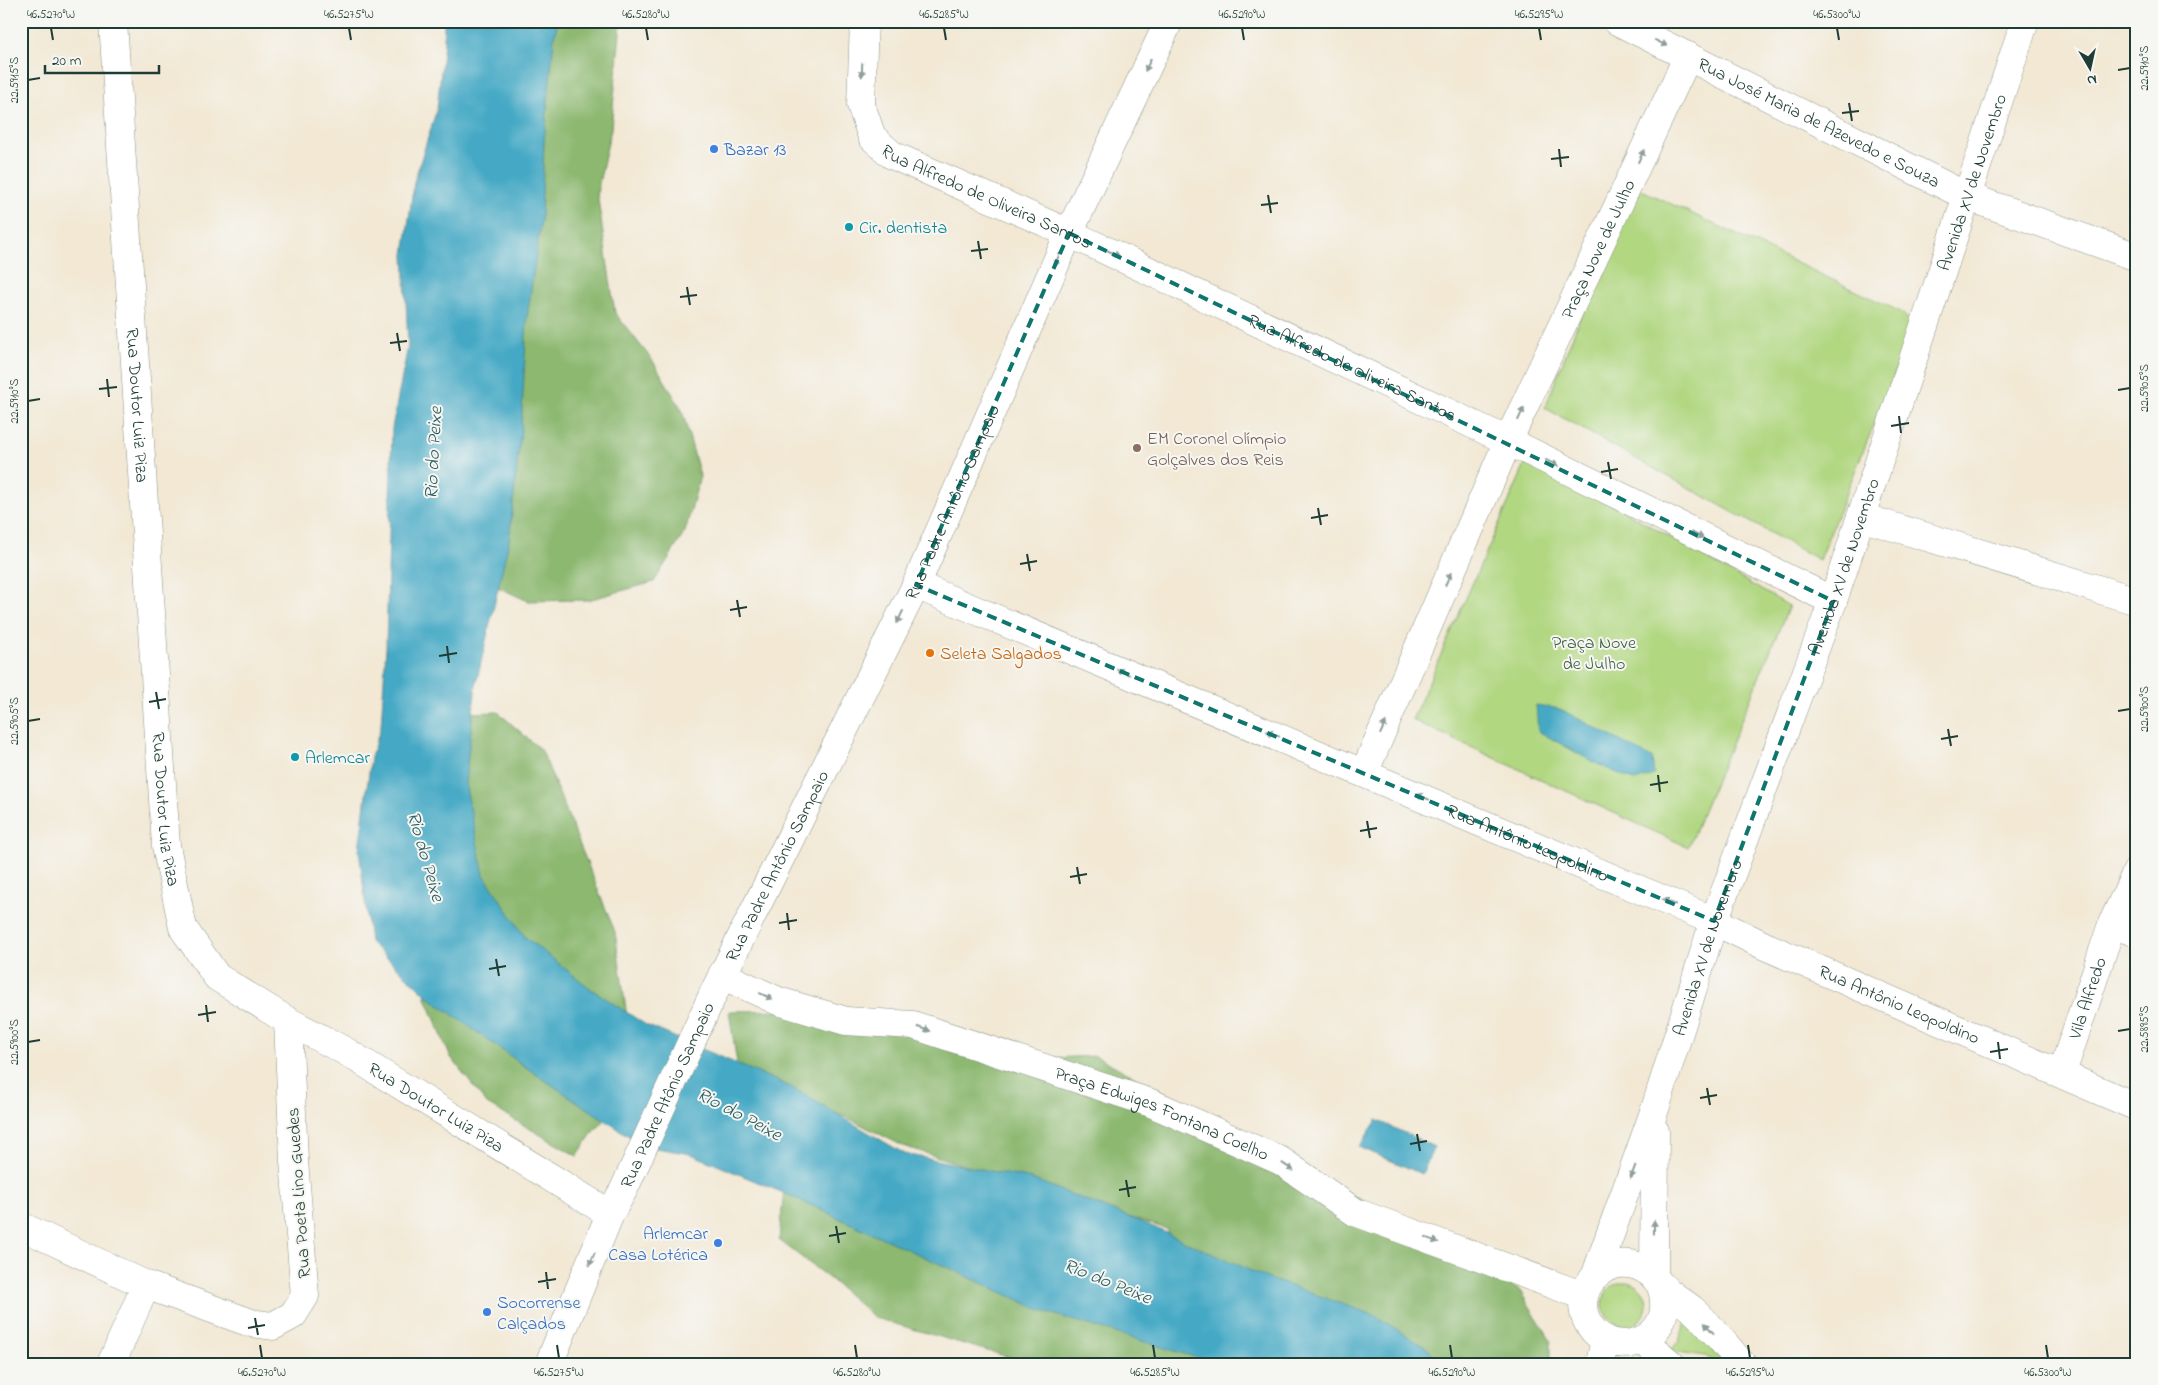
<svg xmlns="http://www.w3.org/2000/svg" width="2158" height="1385" font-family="'Indie Flower',sans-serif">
<rect width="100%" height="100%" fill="#f6f6f2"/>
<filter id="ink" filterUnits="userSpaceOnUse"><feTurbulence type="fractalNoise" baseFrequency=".02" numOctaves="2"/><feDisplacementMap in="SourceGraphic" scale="10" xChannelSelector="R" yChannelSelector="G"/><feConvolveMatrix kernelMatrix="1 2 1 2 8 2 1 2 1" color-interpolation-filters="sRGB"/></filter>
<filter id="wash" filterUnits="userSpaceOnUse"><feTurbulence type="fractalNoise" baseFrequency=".0096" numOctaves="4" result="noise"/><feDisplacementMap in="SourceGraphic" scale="20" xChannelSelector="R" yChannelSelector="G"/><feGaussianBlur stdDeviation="1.12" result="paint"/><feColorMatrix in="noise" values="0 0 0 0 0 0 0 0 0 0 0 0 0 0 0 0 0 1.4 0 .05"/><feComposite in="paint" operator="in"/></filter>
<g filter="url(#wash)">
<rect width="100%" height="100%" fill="#f2e8d4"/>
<!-- green -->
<path fill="#b1d781" stroke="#688a5a" d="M1631,185L1901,312L1914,326L1819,560L1545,408Z
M1529,456L1789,606L1688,847L1412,720Z
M1603 1304a22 22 0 1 1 44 0a22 22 0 1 1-44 0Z
M1686,1321L1725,1364H1716L1706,1356L1670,1351L1679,1341Z"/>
<!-- forest -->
<path fill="#8cb86f" stroke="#567a52" d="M513,21H621L611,129L597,193L615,313L653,361L682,410L700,476L685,532L654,582L588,600L528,601L478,578Z
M498,712L542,751L615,932L632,1052L617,1107L591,1135L577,1156L487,1104L450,1056L426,998L399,819L437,714Z
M791,1010L1027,1059L1096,1056L1362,1200L1412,1231L1470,1261L1520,1291L1551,1340V1364H1438L1168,1236L1167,1229L903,1146L844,1116L789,1101L738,1070L729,1011Z
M785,1178L1256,1364H1032L875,1318L830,1279L779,1240Z"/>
<!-- water -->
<path fill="#45a9c5" stroke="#32737c" d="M444,21H558L554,38L544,142L541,220L527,318L521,430L509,541L476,684L465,783L484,875L525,937L591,989L646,1025L791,1087L905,1154L1032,1179L1151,1226L1267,1278L1374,1315L1428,1349L1445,1364H1218L1043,1311L786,1194L691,1154L644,1146L534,1073L432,1000L370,942L359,849L371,757L381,726L386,647L392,428L408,346L404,255L414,182L437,109L444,42Z
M1536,705L1560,709L1652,758L1654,775L1635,781L1593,762L1538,731Z
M1377,1120L1434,1147L1422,1174L1359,1147Z"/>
</g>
<g filter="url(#ink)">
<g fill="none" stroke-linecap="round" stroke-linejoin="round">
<!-- minor casing -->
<g stroke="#889284" stroke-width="29">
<g id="minor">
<path id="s1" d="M113,21L166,846L183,928L217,977L288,1021L345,1051L610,1214"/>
<path id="s2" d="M864,21L861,105L872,137L892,155L1069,233L1508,441L1833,601"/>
<path id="s3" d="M1617,21L1966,196L2137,257"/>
<path d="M1861,517L2137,601"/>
<path id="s4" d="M916,585L1714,921L1765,946L2137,1107"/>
<path id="s5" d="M1364,773L1508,441L1688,56"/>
<path d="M2112,924L2137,933"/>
<path id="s6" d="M722,975L778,1001L846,1021L913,1025L1151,1103L1281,1161L1355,1212L1584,1296"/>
<path id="s7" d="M2062,1073L2112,924L2137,871"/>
<path d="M21,1226L146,1285L251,1323L273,1326L293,1315L305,1296L294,1161L288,1021"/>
<path id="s8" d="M1596,1274L1655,1109L1714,921L1833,601L2025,21"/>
<path d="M1654,1276L1655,1131"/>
<path d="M1661,1286C1665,1299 1666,1312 1660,1323C1647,1347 1613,1351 1594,1331C1561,1295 1610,1242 1650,1273C1655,1277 1658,1283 1663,1287C1672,1296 1683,1302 1693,1310C1711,1326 1726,1346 1742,1364"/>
<path d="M1642,1340L1671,1364"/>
<path d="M111,1364L146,1285"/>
<path id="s9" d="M549,1364L610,1214L624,1189L714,992L916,585L1069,233L1169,21"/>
<path d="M1600,1364L1605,1339"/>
</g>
</g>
<!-- minor -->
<use href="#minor" stroke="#fff" stroke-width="28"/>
</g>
<!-- one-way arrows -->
<defs><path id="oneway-solid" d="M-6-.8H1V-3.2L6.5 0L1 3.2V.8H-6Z" transform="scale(1.25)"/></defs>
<g fill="#8f9e9a">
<use href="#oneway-solid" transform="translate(1661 43) rotate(26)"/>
<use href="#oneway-solid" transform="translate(1148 65) rotate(115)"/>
<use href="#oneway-solid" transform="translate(862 70) rotate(92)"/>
<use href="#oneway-solid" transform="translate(1641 156) rotate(-65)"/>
<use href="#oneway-solid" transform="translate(1113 253) rotate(25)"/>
<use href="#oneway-solid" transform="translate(1057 260) rotate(114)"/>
<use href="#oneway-solid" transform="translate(1521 414) rotate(-65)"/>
<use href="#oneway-solid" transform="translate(1552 463) rotate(26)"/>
<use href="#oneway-solid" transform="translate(1697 535) rotate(26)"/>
<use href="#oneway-solid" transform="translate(1448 579) rotate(-66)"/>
<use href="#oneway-solid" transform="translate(900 617) rotate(116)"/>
<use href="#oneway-solid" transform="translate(1123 672) rotate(-157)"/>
<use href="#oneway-solid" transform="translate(1383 728) rotate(-66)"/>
<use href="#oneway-solid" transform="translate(1273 734) rotate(-157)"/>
<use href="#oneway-solid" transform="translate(1423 797) rotate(-157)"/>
<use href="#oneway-solid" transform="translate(1669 902) rotate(-157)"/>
<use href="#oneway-solid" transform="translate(766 996) rotate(25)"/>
<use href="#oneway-solid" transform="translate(924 1029) rotate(18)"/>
<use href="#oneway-solid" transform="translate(1288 1167) rotate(34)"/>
<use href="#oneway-solid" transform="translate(1633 1172) rotate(110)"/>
<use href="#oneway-solid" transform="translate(1654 1227) rotate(-89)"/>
<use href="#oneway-solid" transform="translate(1432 1240) rotate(20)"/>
<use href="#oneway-solid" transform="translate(592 1259) rotate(113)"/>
<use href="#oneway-solid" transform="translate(1709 1328) rotate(-132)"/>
</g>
</g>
<!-- marked area -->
<path fill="none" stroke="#0f766e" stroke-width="4" stroke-dasharray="10 6" stroke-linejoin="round" d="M1069,233L1833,601L1714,921L916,585Z"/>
<!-- ticks -->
<path fill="none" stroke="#1f3d34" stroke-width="2" d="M51,28L53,40M349,28L351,40M646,28L648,40M944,28L946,40M1242,28L1244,40M1539,28L1541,40M1837,28L1839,40M2118,70L2130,68M28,80L40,78M1849,103L1852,121M1842,113L1859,111M1559,149L1561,167M1551,159L1569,157M1268,195L1271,213M1261,205L1278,203M978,241L981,259M971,251L988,249M687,287L690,305M680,297L697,295M397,333L400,351M390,343L407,341M107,379L109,397M99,389L117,387M2118,390L2130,388M28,401L40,399M1899,416L1901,433M1891,426L1909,423M1608,462L1611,479M1601,472L1618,469M1318,508L1321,525M1311,518L1328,515M1027,554L1030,571M1020,564L1037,561M737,600L740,617M730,610L747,607M447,646L449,663M439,656L457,653M156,692L159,709M149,702L166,699M2118,711L2130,709M28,721L40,719M1948,729L1951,746M1941,739L1958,736M1658,775L1660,792M1650,785L1668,782M1367,821L1370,838M1360,831L1377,828M1077,867L1080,884M1070,877L1087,874M787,913L789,930M779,923L797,920M496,959L499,976M489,969L506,966M206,1005L208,1022M198,1015L216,1012M2118,1031L2130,1029M28,1042L40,1040M1998,1042L2000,1059M1990,1052L2008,1049M1707,1088L1710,1105M1700,1098L1717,1095M1417,1134L1420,1151M1410,1144L1427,1141M1126,1180L1129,1197M1119,1190L1136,1187M836,1226L839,1243M829,1236L846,1233M546,1272L548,1289M538,1282L556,1279M255,1318L258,1335M248,1328L265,1325M260,1345L262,1358M557,1345L559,1358M855,1345L857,1358M1153,1345L1155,1358M1450,1345L1452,1358M1748,1345L1750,1358M2046,1345L2048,1358"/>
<!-- markers -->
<g fill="#3f7fe0" stroke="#f6f6f2" stroke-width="2">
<circle cx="714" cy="149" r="5"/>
<circle cx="718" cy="1243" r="5"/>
<circle cx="487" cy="1312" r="5"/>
</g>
<g fill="#0f9aa8" stroke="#f6f6f2" stroke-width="2">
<circle cx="849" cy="227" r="5"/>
<circle cx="295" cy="757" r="5"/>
</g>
<circle fill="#8d6e63" stroke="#f6f6f2" stroke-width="2" cx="1137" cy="448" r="5"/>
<circle fill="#e8710a" stroke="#f6f6f2" stroke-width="2" cx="930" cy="653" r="5"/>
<g text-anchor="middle" stroke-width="4" stroke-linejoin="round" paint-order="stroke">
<!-- street labels -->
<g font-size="18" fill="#1f3d34" stroke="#f6f6f2">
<text dy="6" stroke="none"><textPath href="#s3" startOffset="226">Rua José Maria de Azevedo e Souza</textPath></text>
<text dy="6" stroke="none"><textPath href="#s8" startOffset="1155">Avenida XV de Novembro</textPath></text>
<text dy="6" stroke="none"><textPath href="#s2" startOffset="248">Rua Alfredo de Oliveira Santos</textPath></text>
<text dy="6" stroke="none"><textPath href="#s5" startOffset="574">Praça Nove de Julho</textPath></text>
<text dy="6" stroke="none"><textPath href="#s2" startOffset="652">Rua Alfredo de Oliveira Santos</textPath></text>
<text dy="6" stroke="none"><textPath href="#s1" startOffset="385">Rua Doutor Luiz Piza</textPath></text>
<text dy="6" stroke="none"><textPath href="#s9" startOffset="952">Rua Padre Antônio Sampaio</textPath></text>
<text dy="6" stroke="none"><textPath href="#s8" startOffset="750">Avenida XV de Novembro</textPath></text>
<text dy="6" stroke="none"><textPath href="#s1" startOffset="790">Rua Doutor Luiz Piza</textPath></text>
<text dy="6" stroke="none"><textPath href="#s4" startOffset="664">Rua Antônio Leopoldino</textPath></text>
<text dy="6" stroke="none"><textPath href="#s9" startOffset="548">Rua Padre Antônio Sampaio</textPath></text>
<text dy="6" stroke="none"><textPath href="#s8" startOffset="345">Avenida XV de Novembro</textPath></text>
<text dy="6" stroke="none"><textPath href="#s7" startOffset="79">Vila Alfredo</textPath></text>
<text dy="6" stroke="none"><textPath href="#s4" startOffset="1069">Rua Antônio Leopoldino</textPath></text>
<text dy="6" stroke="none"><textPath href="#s9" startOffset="294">Rua Padre Atônio Sampaio</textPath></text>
<text dy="6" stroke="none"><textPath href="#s1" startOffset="1225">Rua Doutor Luiz Piza</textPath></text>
<text dy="6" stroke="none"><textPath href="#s6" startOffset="464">Praça Edwiges Fontana Coelho</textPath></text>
<text transform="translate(298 1193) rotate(-94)" y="6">Rua Poeta Lino Guedes</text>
</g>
<!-- shop labels -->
<g font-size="18" fill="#366cbe" stroke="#f6f6f2" text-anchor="start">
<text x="724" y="155">Bazar 13</text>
<text x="708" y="1239" text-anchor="end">Arlemcar<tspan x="708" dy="21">Casa Lotérica</tspan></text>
<text x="497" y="1308">Socorrense<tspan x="497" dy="21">Calçados</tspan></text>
</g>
<!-- culture labels -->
<g font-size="18" fill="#0d838f" stroke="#f6f6f2" text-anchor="start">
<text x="859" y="233">Cir. dentista</text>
<text x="305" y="763">Arlemcar</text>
</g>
<!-- education labels -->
<g font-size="18" fill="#785e54" stroke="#f6f6f2" text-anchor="start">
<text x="1147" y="444">EM Coronel Olímpio<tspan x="1147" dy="21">Golçalves dos Reis</tspan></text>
</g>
<!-- park labels -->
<g font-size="18" fill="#3c5c43" stroke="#f6f6f2">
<text x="1594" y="648">Praça Nove<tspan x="1594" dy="21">de Julho</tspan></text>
</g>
<!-- food labels -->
<g font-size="18" fill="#c56008" stroke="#f6f6f2" text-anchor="start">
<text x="940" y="659">Seleta Salgados</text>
</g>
<!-- water labels -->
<g font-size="19" font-style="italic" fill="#2a5d60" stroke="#f6f6f2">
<text transform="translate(432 453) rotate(-87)" y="7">Rio do Peixe</text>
<text transform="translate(427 856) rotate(74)" y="7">Rio do Peixe</text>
<text transform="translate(740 1113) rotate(28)" y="7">Rio do Peixe</text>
<text transform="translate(1108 1280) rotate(22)" y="7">Rio do Peixe</text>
</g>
</g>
<!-- margin -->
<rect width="2158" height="1385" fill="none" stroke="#f6f6f2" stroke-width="55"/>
<!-- north arrow -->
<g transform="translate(2090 68) rotate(171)" stroke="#f6f6f2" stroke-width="4" paint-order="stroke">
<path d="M0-4L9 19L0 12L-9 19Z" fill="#1f3d34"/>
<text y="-8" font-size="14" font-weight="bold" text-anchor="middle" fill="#1f3d34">N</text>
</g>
<!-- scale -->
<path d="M45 65v8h114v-8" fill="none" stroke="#1f3d34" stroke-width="2.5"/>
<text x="52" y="65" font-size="15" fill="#1f3d34" stroke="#f6f6f2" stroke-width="4" paint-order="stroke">20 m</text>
<rect x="28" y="28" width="2102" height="1330" fill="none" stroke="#1f3d34" stroke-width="2"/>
<g font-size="12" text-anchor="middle" fill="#1f3d34">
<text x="51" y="18">46.5270°W</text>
<text x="349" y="18">46.5275°W</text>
<text x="646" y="18">46.5280°W</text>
<text x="944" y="18">46.5285°W</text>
<text x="1242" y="18">46.5290°W</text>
<text x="1539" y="18">46.5295°W</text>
<text x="1837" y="18">46.5300°W</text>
<text transform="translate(2144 68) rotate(-90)" y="4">22.5910°S</text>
<text transform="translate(14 80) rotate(-90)" y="4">22.5915°S</text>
<text transform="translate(2144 388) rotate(-90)" y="4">22.5905°S</text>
<text transform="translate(14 401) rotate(-90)" y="4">22.5910°S</text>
<text transform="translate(2144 709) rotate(-90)" y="4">22.5900°S</text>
<text transform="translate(14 721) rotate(-90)" y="4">22.5905°S</text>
<text transform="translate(2144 1029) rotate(-90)" y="4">22.5895°S</text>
<text transform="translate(14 1042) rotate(-90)" y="4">22.5900°S</text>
<text x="262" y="1376">46.5270°W</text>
<text x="559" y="1376">46.5275°W</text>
<text x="857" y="1376">46.5280°W</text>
<text x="1155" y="1376">46.5285°W</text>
<text x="1452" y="1376">46.5290°W</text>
<text x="1750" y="1376">46.5295°W</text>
<text x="2048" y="1376">46.5300°W</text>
</g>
</svg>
